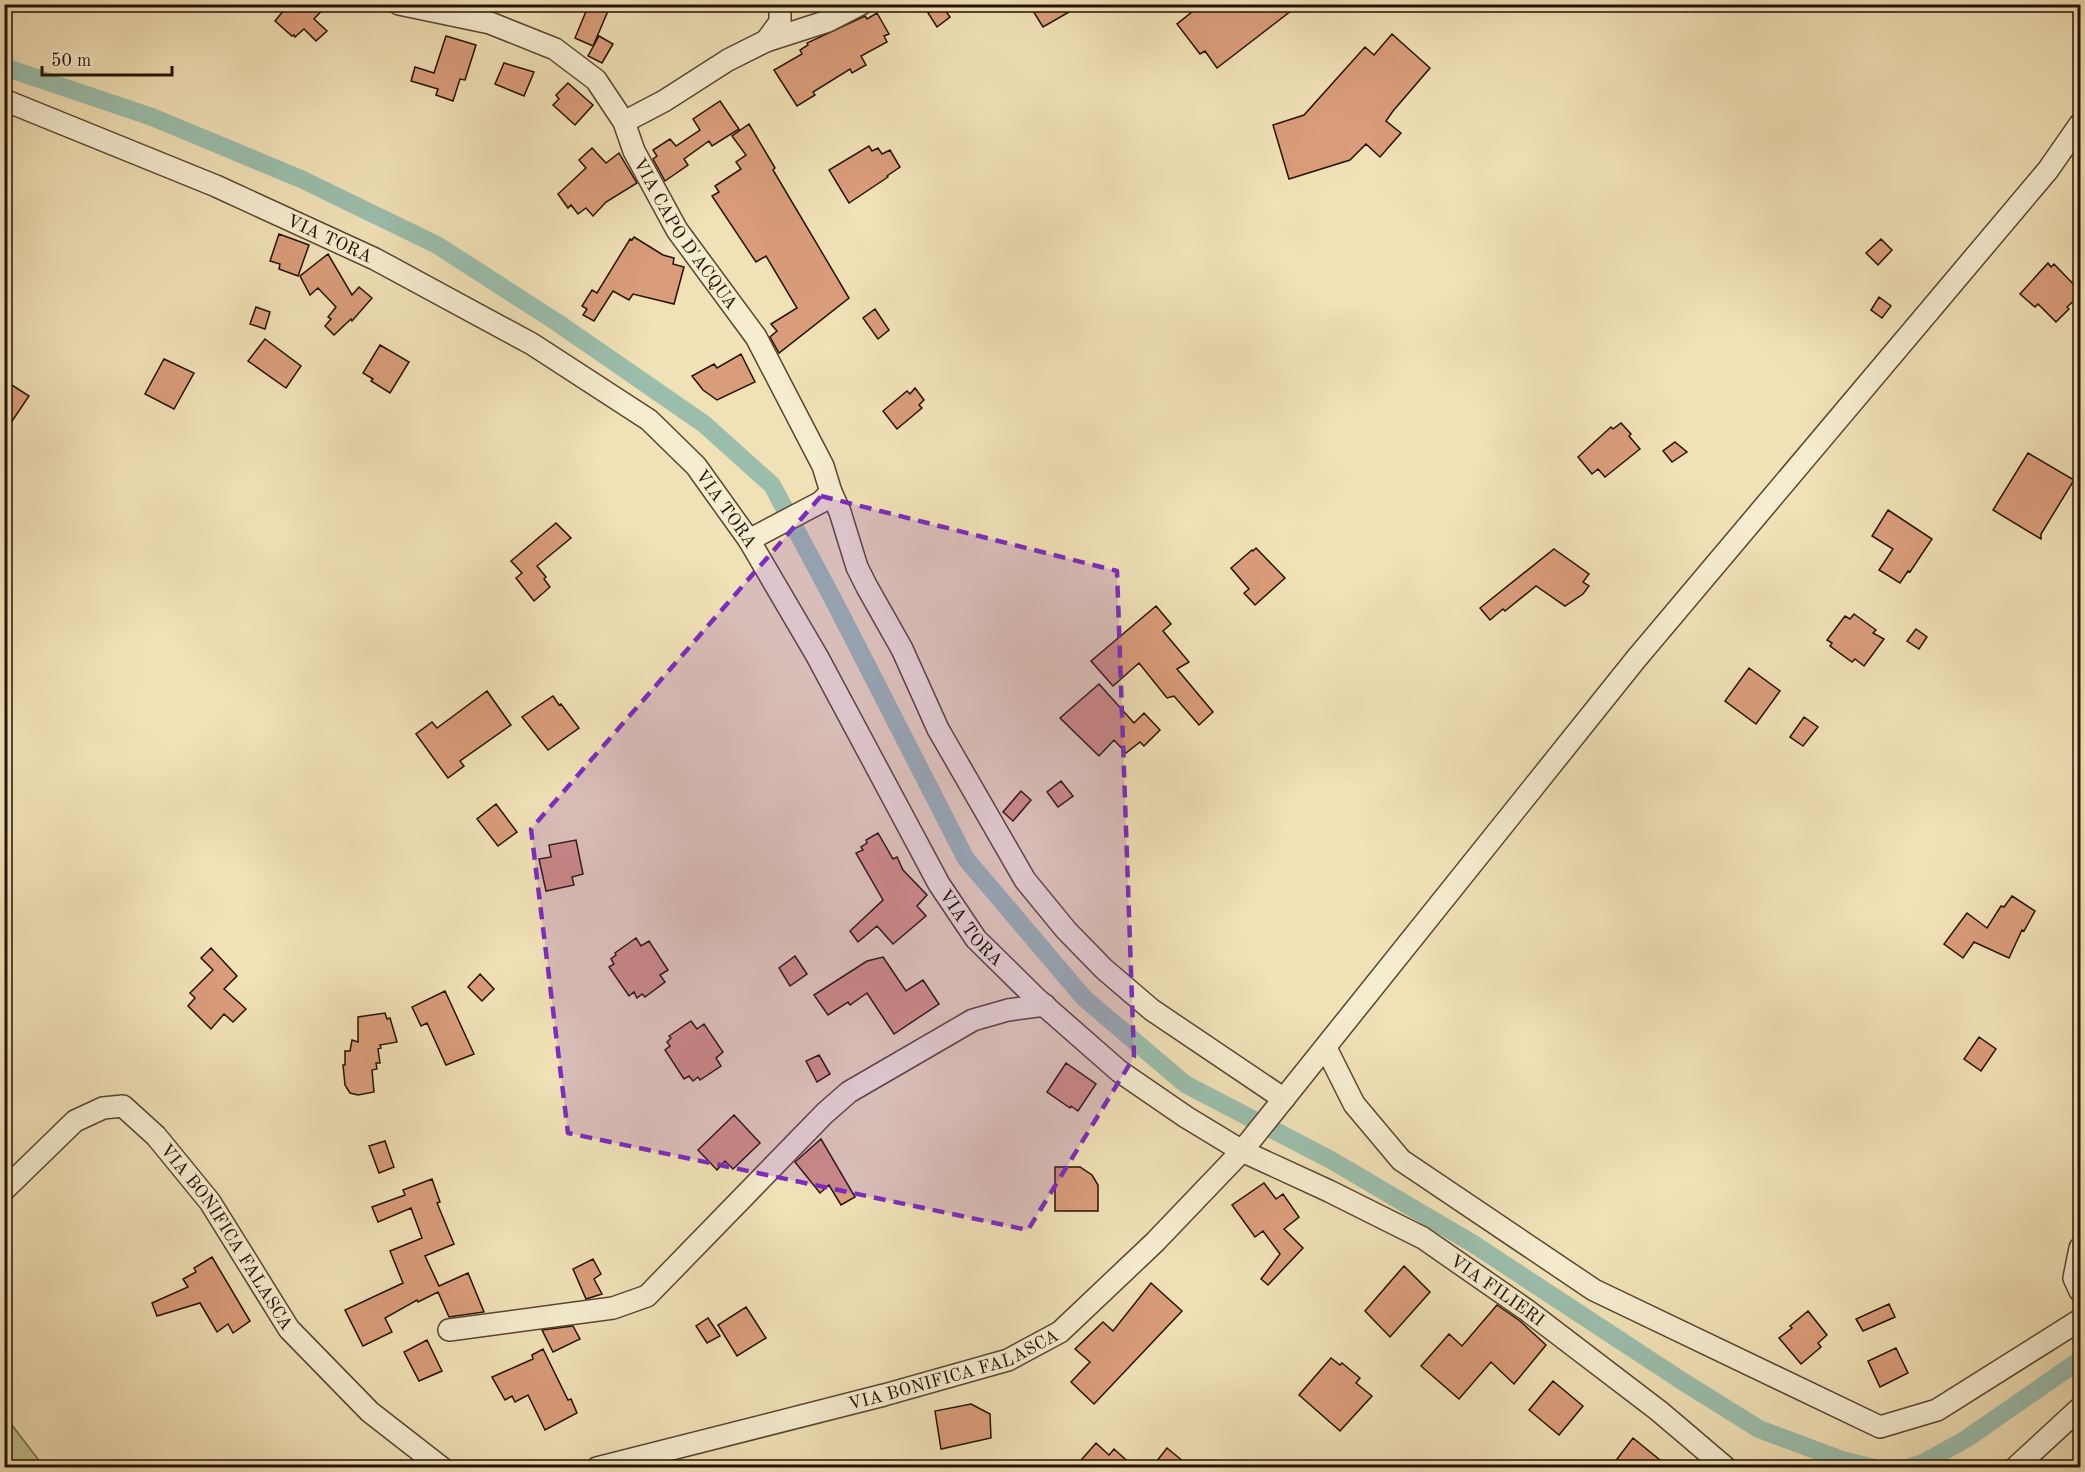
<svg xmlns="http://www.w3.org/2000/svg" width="2085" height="1472" font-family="'Old Standard TT',serif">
<rect width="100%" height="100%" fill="#f1e1b7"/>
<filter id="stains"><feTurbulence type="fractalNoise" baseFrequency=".00333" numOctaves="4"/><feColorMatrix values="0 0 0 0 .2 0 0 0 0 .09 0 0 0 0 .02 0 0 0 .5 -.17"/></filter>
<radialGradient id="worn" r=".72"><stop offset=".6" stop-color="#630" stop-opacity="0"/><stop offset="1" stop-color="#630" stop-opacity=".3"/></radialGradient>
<!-- green -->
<path fill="#c0c18a" stroke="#726a45" stroke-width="1.5" d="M4,1416H5L44,1467H5Z"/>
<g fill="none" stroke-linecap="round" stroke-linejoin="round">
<!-- canal -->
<path stroke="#9bbeac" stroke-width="18" d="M4,67L152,117L301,179L437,245L558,323L704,424L772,485L833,599L966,859L1084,998L1185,1084L1331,1160L1472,1243L1682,1381L1759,1429L1842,1460L1874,1468
M1907,1468L1923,1463L1966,1439L2080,1360"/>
</g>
<!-- building -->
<path fill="#da9d7b" stroke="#251200" stroke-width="1.5" d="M289,4H328L314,19L327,31L316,41L304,29L295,37L294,35L292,36L275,21Z
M589,4H611L593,46L575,38Z
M941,4L950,17L937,27L928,13Z
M1033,4H1083L1043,27L1033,11L1036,9Z
M1202,4H1300L1217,68L1205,51L1200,54L1177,24Z
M877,13L889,34L884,36L887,42L861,56L866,65L852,73L850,69L813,92L815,95L797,106L774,70L802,54L800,50L808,45L807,43L865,16L867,19Z
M1392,34L1430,68L1393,111L1386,121L1401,133L1380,157L1366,144L1350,160L1289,179L1273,125L1304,115L1365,47L1374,55Z
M446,36L476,45L465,80L460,79L453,101L436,95L438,89L411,81L415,67L434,73Z
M599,36L613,44L602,63L588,56Z
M504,63L534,72L524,96L495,84Z
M568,83L593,105L575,125L553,105L559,99L556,95Z
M720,101L739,129L712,146L709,141L684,159L688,165L665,181L653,159L657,156L653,150L670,139L676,146L700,130L693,119Z
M749,124L775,168L773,170L849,298L779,353L770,337L777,331L771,324L797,308L766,256L756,262L712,196L719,192L715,186L741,169L736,162L746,155L732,136Z
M869,146L872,151L878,148L882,154L890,150L900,167L887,176L888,177L849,203L829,170Z
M592,148L606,163L619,153L637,183L606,202L593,216L586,208L578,214L571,205L568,208L558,194L586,168L579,160Z
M279,234L309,245L298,276L279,269L280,264L270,261Z
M634,237L663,255L674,258L673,264L684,267L674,304L633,294L629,300L613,291L594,321L583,315L587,309L582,306L592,290L597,293L630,239L632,240Z
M1881,239L1892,250L1878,265L1866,253Z
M328,254L352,295L359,287L372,298L352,321L351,319L334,335L325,326L331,319L328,317L336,307L318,288L310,295L300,276Z
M2048,263L2051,267L2054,264L2080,291V295L2067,307L2069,309L2056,322L2038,304L2035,307L2020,294Z
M1879,297L1891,306L1882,318L1871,310Z
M256,307L270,312L265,329L250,324Z
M875,309L889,330L878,339L863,318Z
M265,339L301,366L286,388L248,361Z
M380,345L409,362L390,393L371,381L373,379L363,373Z
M741,354L755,382L717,400L703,390L692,376L714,364L717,368Z
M164,359L194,373L174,409L145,394Z
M4,380L29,396L4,433Z
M915,388L924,400L919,405L922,408L897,429L883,411L907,391L910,394Z
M1621,423L1631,434L1629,436L1640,449L1605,477L1598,469L1592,474L1578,457L1611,427L1613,429Z
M1675,442L1687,452L1672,462L1663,451Z
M2028,453L2074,480L2041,534V539L1993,510Z
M1888,510L1932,539L1910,572L1908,571L1900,583L1879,570L1893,549L1872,536Z
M556,523L571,538L537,566L546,577L544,579L550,587L534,601L516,578L522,573L511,561Z
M1256,548L1285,578L1255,605L1244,593L1249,589L1231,568L1252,550L1253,551Z
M1554,549L1589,574L1583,582L1589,586L1583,594L1565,606L1536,586L1505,611L1503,609L1490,620L1480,608Z
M1156,606L1171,624L1163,631L1189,662L1177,669L1213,712L1199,725L1174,696L1167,698L1139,663L1113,686L1091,661Z
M1854,614L1876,630L1873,633L1884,639L1864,666L1855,659L1852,662L1830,646L1832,643L1827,640L1845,616L1850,619Z
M1916,629L1927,637L1919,649L1907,641Z
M1749,668L1780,691L1756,724L1725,701Z
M1099,684L1134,723L1144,713L1160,730L1144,746L1140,742L1126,753L1114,740L1099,756L1060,718Z
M487,691L511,725L460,761L464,766L448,778L416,734L432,722L437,728Z
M553,696L559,705L561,704L579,728L548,750L522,717Z
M1804,717L1818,727L1803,746L1790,737Z
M1061,781L1073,796L1058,807L1047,792Z
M1021,791L1031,800L1013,821L1003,812Z
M496,804L517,832L498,846L477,819Z
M878,833L893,859L897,857L903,870L927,895L917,906L926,916L893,944L877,926L858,942L850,931L883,900L856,853L863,850L861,847L867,843L866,840Z
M576,840L583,874L572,877L574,885L546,891L539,859L551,857L549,845Z
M2012,896L2035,911L2024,931L2022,930L2009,958L1974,942L1963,958L1944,944L1967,913L1987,928L2001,906L2004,907Z
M636,938L641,946L649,941L668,970L660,975L665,982L645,997L642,994L637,998L634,992L629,996L609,967L614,964L611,959L616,955L615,953Z
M211,948L237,976L224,989L246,1009L233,1022L224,1014L211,1029L188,1006L195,998L190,993L213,970L201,958Z
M795,956L807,974L790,986L779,968Z
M883,957L906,991L923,980L939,1004L894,1034L867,993L850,1005L848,1002L828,1015L814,995L867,961Z
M480,974L494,989L482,1001L468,987Z
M445,991L474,1054L446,1065L427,1023L421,1026L412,1007Z
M385,1013L387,1019L390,1018L397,1042L380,1045L381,1048L378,1049L380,1063H376L377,1069L372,1070L374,1092L358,1095L350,1093L345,1085L343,1065H345V1051H350L352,1040L358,1042V1017Z
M691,1021L697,1029L704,1024L723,1052L716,1058L721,1066L700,1080L698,1077L693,1081L689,1076L684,1079L665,1050L670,1046L667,1042L671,1038L669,1036Z
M1979,1037L1996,1049L1981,1071L1964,1059Z
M819,1055L830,1074L817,1082L806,1061Z
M1066,1063L1096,1084L1078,1111L1071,1106L1070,1108L1047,1092Z
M734,1115L760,1143L733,1169L725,1161L717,1170L698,1150Z
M821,1139L855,1197L841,1205L829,1185L820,1193L795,1162Z
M385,1141L394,1167L379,1173L369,1146Z
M1055,1167H1080L1092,1175L1098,1185V1211H1055Z
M432,1179L440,1202L437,1203L454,1244L425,1256L439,1286L468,1273L484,1312L449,1317L438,1292L418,1302L417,1300L385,1318L392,1332L363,1346L345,1310L403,1283L390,1251L422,1238L411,1208L378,1222L372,1207L405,1195L403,1190Z
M1264,1183L1276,1199L1283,1194L1299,1217L1284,1229L1303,1248L1268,1285L1261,1279L1280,1254L1263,1231L1255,1237L1232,1205Z
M212,1257L250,1321L233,1333L228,1324L217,1332L200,1303L157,1316L152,1303L188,1287L183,1279L196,1272L194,1268Z
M593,1259L601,1274L594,1279L602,1294L586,1299L573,1269Z
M1404,1266L1430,1292L1390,1337L1365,1311Z
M1151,1283L1182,1311L1094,1404L1071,1382L1090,1362L1075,1349L1103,1322L1113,1331Z
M1889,1304L1895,1317L1863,1331L1856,1319Z
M1497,1305L1520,1321L1546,1345L1514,1384L1491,1362L1459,1399L1421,1366L1449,1334L1462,1346Z
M746,1307L766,1338L737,1356L718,1325Z
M1808,1311L1827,1335L1818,1343L1821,1347L1801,1364L1779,1338L1792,1328L1790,1326Z
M708,1318L720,1336L707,1343L696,1326Z
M573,1326L580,1339L553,1352L542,1330Z
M427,1340L442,1371L419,1381L404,1352Z
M1896,1348L1908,1373L1880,1387L1868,1361Z
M543,1349L568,1400L571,1399L577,1413L545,1430L528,1395L515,1402L512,1396L505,1400L492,1377L533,1359L532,1355Z
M1331,1358L1340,1365L1342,1363L1360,1378L1356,1383L1372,1396L1340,1431L1299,1395Z
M1553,1381L1583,1406L1559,1435L1529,1410Z
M971,1404L990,1414L991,1438L941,1449L935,1411Z
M1633,1438L1660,1460L1653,1467H1611Z
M1096,1443L1109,1455L1114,1449L1134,1467H1075Z
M1167,1448L1190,1467H1152Z"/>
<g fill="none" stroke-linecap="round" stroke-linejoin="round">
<!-- minor casing -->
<g stroke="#58462e" stroke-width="24">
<g id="minor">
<path id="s1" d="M399,4L490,23L555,49L596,80L624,122L634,151L677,230L756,337L823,466L831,492L821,502L749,540"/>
<path d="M766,41L780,22V4"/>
<path id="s2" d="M4,100L216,186L375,259L532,344L649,420L696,466L749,540L817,656L939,884L976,939L1038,1000L1119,1071L1186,1117L1242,1151L1329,1191L1423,1238L1528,1311L1659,1411L1726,1468"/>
<path d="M624,122L664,101L728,60L766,41L828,21L861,4"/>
<path d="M831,492L840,512L857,567L867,587L902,649L938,729L1025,880L1066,930L1104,969L1152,1010L1284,1099"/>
<path d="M1326,1048L1354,1104L1401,1160L1594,1290L1880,1427L1937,1410L2080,1320"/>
<path id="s3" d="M4,1190L75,1121L103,1108L123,1106L156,1136L210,1202L289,1329L370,1412L442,1468"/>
<path d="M2080,1248L2074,1278L2080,1291"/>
<path d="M449,1330L613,1308L647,1296L825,1113L849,1092L973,1020L1008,1010L1045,1005"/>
<path id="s4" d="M597,1468L884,1395L1008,1360L1060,1332L1155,1242L1242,1151L1636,659L2048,170L2080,124"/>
<path d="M2015,1468L2080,1408"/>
</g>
</g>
<!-- minor -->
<use href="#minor" stroke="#f6ecd0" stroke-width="21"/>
</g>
<!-- marked area -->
<path fill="#7b2cbf" fill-opacity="0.2" stroke="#7b2cbf" stroke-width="4.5" stroke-dasharray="12 8" stroke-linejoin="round" d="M821,496L1117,571L1134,1057L1028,1230L568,1133L531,829Z"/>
<g text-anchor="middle" stroke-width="4.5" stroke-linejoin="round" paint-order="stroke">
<!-- street labels -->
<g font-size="18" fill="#251200" stroke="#f6ecd0">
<text dy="6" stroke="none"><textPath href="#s1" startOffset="393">VIA CAPO D'ACQUA</textPath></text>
<text dy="6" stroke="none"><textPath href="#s2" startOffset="354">VIA TORA</textPath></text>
<text dy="6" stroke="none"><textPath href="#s2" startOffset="840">VIA TORA</textPath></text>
<text dy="6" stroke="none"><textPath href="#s2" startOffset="1326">VIA TORA</textPath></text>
<text dy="6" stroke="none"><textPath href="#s3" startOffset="318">VIA BONIFICA FALASCA</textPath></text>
<text dy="6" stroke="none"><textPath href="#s2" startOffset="1971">VIA FILIERI</textPath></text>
<text dy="6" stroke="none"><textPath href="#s4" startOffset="370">VIA BONIFICA FALASCA</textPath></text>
</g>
</g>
<!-- margin -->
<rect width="2085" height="1472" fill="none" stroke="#f1e1b7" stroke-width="24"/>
<rect x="6" y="6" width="2073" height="1460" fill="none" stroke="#251200" stroke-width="3"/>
<rect x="12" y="12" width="2061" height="1448" fill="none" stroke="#251200" stroke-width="1.5"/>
<!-- scale -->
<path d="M42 66v9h130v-9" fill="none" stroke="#251200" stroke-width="3"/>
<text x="51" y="66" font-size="18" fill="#251200" stroke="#f6ecd0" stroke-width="4.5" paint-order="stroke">50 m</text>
<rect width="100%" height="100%" filter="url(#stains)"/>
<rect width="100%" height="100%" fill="url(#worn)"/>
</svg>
